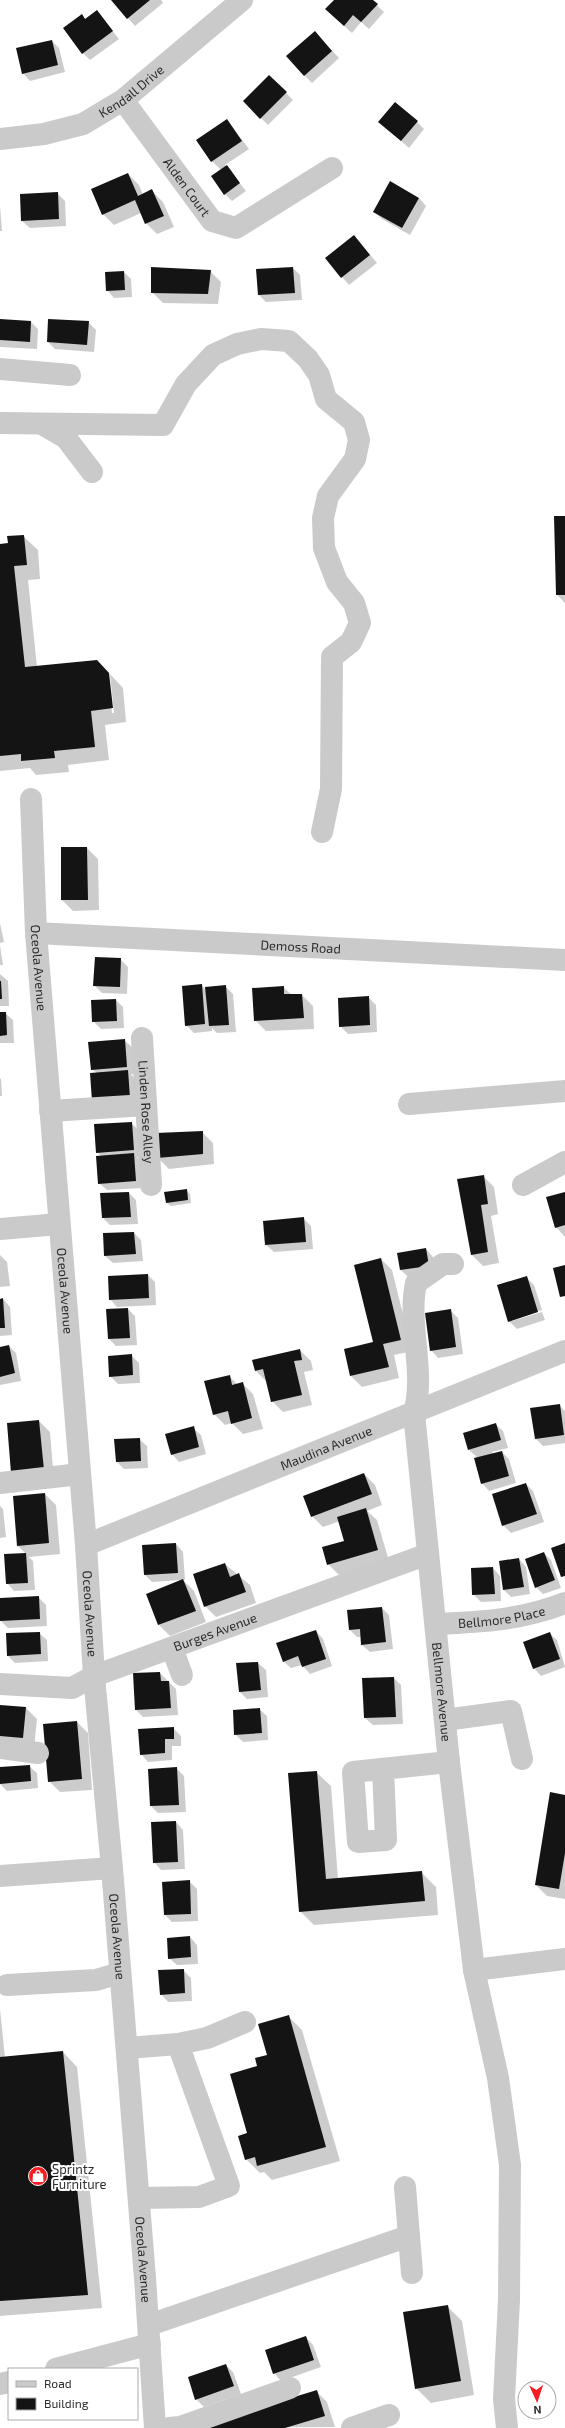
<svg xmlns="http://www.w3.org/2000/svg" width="565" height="2428" font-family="'Exo 2',sans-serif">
<rect width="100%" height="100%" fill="#fff"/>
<!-- shadow -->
<path fill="#0003" d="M112,0H161L163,3L135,26Z
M335,0H371L384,12L369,29L361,22L352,33L334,17Z
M97,12L119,39L90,60L83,53L82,15L86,20Z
M322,40L339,58L312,83L304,75Z
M52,41L59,48L65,72L30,81L23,73Z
M269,76L293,100L268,125L244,101Z
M227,120L249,149L225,165L246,191L232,201L225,194L221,170L212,161Z
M379,122H417L424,129L409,148Z
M128,174L139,185L143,195L152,191L163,202L174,227L157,234L146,223L141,213L114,225L103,214Z
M57,193L65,201L66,226L30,228L22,221Z
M419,198L426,206L410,235L382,219L374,212Z
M0,206L2,231H0Z
M361,244L377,263L349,285L326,258Z
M293,268L300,275L302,300L266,302L259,295Z
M210,271L221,282L218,304L163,303L152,292Z
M124,272L131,279L132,297L114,298L107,290L106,273Z
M0,320L31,322L38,329L37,349L0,347Z
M88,322L96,330L94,352L55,349L48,342Z
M565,517V603L557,595Z
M23,536L38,550L40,579L28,580L37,667L97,661L110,674H108L112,713H114L110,674L123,688L126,722L105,725L109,760L68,765L69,772L36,775L30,768L0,771V545L9,544Z
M62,848H87L98,859L99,910L73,911L62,900Z
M0,923L4,942L0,943Z
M0,946L3,965H0Z
M120,959L128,967L127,994L102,993L94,985Z
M0,974L8,981L9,1006H0Z
M201,985L207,991L225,986L233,994L236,1032L217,1033L212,1028V1031L194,1033L186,1025Z
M283,987L292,995H302L313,1006L314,1029L266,1031L255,1020Z
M368,997L376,1005L377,1032L348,1034L340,1026Z
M116,1000L123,1007L124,1028L101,1029L93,1021Z
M0,1013H5L13,1020L14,1043H0Z
M124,1040L132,1047L134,1074H131L135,1079L137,1106L92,1069Z
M0,1078L1,1079L2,1096H0Z
M131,1123L139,1130L141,1157H137L141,1162L143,1188L107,1190L99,1183L102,1157L97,1152Z
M202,1132L213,1143L214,1164L169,1169L158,1158Z
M483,1176L494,1187L498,1214L491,1216L499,1263L483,1266L472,1255Z
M186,1190L190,1194L191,1203L171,1206L167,1203Z
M129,1193L136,1200L138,1224L110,1225L103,1218Z
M565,1193V1237L556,1227Z
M303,1218L311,1226L313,1249L274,1252L266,1245Z
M134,1233L141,1240L143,1261L113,1263L105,1256Z
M426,1249L433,1257L436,1273L408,1277L400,1269Z
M0,1255L7,1262L10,1286L0,1287Z
M381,1259L392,1270L412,1351L394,1355L399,1378L362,1387L351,1376L374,1343Z
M148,1275L155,1282L156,1305L117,1307L110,1299Z
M526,1277L534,1285L542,1310L512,1319V1321L542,1312L545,1320L517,1329L509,1321Z
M3,1299L10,1307L12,1335L0,1336V1300Z
M128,1309L135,1316L137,1345L116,1346L109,1339L107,1310Z
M450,1310L458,1318L463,1354L438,1358L431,1350Z
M9,1346L16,1353L21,1381L0,1385V1348Z
M300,1350L311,1361L313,1370L304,1372L312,1405L283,1412L272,1401L267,1382L256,1371Z
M132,1356L139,1363L140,1383L118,1384L110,1376Z
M229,1376L238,1385L242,1383L253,1394L263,1429L243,1434L232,1423L225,1425L214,1414Z
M559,1405L565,1411V1443L543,1446L536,1439Z
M39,1421L50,1432L54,1481L23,1483Z
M495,1424L503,1431L508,1448L492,1452L493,1454L502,1452L509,1459L516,1483L489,1491L482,1483L478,1458L469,1450Z
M193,1428L201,1435L206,1454L179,1462L172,1454Z
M139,1439L147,1446L148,1468L124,1469L117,1462Z
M364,1474L375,1485L382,1505L367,1511L377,1520L389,1561L339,1575L328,1564L346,1541L340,1521L323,1527L312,1516Z
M526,1484L533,1491L544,1522L511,1533L503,1525Z
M45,1494L56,1505L60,1554L29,1557L33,1561L35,1590L14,1591L7,1583L5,1555L26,1554L18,1546Z
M0,1506L3,1509L6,1537L0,1538Z
M176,1544L183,1552L185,1580H183L194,1591L206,1622L170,1636L159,1625L182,1580L152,1582L145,1575Z
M544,1553L551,1560L561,1588L543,1594L536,1587Z
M519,1559L526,1567L530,1594L511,1597L504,1590L500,1562Z
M225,1564L250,1585L256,1603L216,1617L205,1606Z
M493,1568L500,1576L501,1601L481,1602L473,1594Z
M38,1597L46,1605L47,1626L8,1628L1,1621L0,1599Z
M382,1608L389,1615L393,1649L370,1652L362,1645L361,1637H357L350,1630Z
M316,1631L323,1639L332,1666L310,1674L302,1665L291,1668L283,1661Z
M39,1633L47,1640L48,1661L15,1663L8,1656Z
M549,1633L557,1640L565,1667L541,1676L534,1668Z
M258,1663L266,1670L268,1697L247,1699L240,1692L238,1664Z
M160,1673L176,1689L178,1715L143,1717L136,1710Z
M394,1678L401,1685L403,1724L373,1725L365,1718Z
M0,1706L26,1708L37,1719L34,1748L0,1745Z
M259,1709L267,1716L268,1740L243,1742L235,1734Z
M77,1722L88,1733L92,1790L60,1792L49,1781Z
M173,1728L181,1736V1746H172V1760L148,1762L141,1754Z
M29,1766L37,1773L38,1788L7,1791L0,1784V1768Z
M176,1768L184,1776L186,1812L158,1813L151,1806Z
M316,1772L331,1786L338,1879L422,1873L436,1887L438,1915L314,1925L300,1911Z
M565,1796V1899L547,1896L536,1885Z
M176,1822L183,1830L185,1869L161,1870L154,1862Z
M189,1881L197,1889L198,1921L172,1922L165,1915L163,1883Z
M190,1937L197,1945L198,1964L177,1965L169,1958Z
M183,1970L191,1978L192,2001L168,2002L161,1994Z
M0,2009L5,2058L63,2052L77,2067L102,2308L0,2316Z
M288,2016L302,2030L340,2161L272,2180L264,2172L260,2173L246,2159L258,2067L268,2056Z
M447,2306L462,2321L474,2395L431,2403L416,2388Z
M306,2337L313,2345L321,2367L281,2381L274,2373Z
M226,2365L233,2372L241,2394L204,2407L196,2399Z
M316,2391L327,2402L335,2427L194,2428Z"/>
<!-- building -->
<path fill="#141414" d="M111,0H150L127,19Z
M334,0H373L378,4L361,22L353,15L344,26L325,9Z
M97,10L113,31L82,54L63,28L82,14L85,19Z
M315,31L332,51L304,76L286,56Z
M52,40L58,65L22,74L16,48Z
M269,75L287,92L260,119L243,101Z
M395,102L418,121L401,141L378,122Z
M227,119L242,141L211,162L196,140Z
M227,165L240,183L224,195L211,176Z
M128,173L138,196L152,189L164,216L145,224L135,200L102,215L91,189Z
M390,181L419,198L402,228L373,212Z
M58,192L59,219L21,221L20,194Z
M354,235L370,255L341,278L325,258Z
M151,267L211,270L208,294L151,293Z
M293,267L295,293L258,295L256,269Z
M124,271L125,290L106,291L105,272Z
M0,319L31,321L30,342L0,340Z
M48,319L89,321L87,345L47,342Z
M554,516H565V595H556Z
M24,535L27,565L14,566L25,667L97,660L109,673L113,708L91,711L95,747L54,751L55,758L21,761V754L0,756V544L8,543L7,536Z
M61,847H87L88,900H61Z
M95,957L121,958L120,987L93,986Z
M0,981H1L2,999H0Z
M202,984L205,1024L185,1026L182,986Z
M226,985L229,1025L209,1026L205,987Z
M284,986V994H302L304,1018L254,1021L252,988Z
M369,996L370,1025L339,1027L338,998Z
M116,999L117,1021L92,1022L91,1000Z
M0,1012H6L7,1035L0,1036Z
M125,1039L127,1067L91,1070L88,1042Z
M128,1070L130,1098L92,1101L90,1073Z
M132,1122L134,1150L96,1153L94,1124Z
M203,1131V1154L157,1158L156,1133Z
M134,1153L136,1181L98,1184L96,1156Z
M484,1175L488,1204L481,1205L488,1252L471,1255L457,1179Z
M187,1189L188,1200L166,1203L164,1192Z
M129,1192L131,1217L102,1218L100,1193Z
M565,1192V1225L555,1228L546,1197Z
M304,1217L306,1242L265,1245L263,1221Z
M134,1232L136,1254L104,1256L103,1233Z
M426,1248L429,1266L400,1270L397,1253Z
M381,1258L401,1340L383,1344L389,1367L350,1376L344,1349L373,1342L354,1265Z
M565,1265V1296L560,1297L553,1268Z
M148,1274L149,1298L109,1300L108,1276Z
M527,1276L538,1312L508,1322L497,1285Z
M3,1298L5,1328H0V1299Z
M128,1308L130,1338L108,1339L106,1309Z
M451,1309L456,1347L430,1351L425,1313Z
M9,1345L15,1373L0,1377V1347Z
M300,1349L302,1360L294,1361L302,1395L271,1402L263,1369L255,1371L252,1360Z
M132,1354L133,1375L109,1377L108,1356Z
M230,1375L232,1385L243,1382L252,1418L231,1424L228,1411L213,1415L204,1381Z
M560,1404L564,1435L535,1439L530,1408Z
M39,1420L44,1470L11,1473L7,1423Z
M496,1423L501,1440L468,1450L463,1433Z
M194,1426L199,1447L171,1455L165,1434Z
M140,1438L141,1461L116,1462L114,1439Z
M502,1451L509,1476L481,1484L474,1458Z
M364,1473L372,1494L311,1517L303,1496Z
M526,1483L537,1514L502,1526L492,1494Z
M45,1493L49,1543L17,1546L13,1496Z
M366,1508L378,1550L327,1565L322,1547L344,1541L337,1517Z
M176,1543L178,1573L144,1575L142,1545Z
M565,1543V1576L561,1577L551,1548Z
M544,1552L555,1580L535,1588L525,1559Z
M26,1553L28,1583L6,1584L4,1554Z
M519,1558L524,1587L503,1590L499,1561Z
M225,1563L230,1577L239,1573L246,1592L204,1607L193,1574Z
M493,1567L495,1594L472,1595L471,1568Z
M183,1579L196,1611L158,1625L146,1594Z
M39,1596L40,1619L0,1621V1598Z
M382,1607L386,1642L361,1645L360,1629L349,1630L347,1610Z
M316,1630L326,1659L302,1667L298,1656L283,1662L276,1643Z
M40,1632L41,1654L7,1656L6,1633Z
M550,1632L560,1659L533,1669L523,1642Z
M258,1662L261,1690L239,1692L236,1663Z
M160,1672L161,1681H169L171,1708L135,1710L133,1673Z
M394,1677L396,1717L364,1718L362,1678Z
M0,1705L26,1707L23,1738L0,1736Z
M260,1708L262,1733L234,1735L233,1710Z
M77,1721L82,1779L48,1782L43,1724Z
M174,1727V1739H165V1753L140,1755L138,1729Z
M30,1765L31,1781L0,1784V1767Z
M177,1767L179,1805L150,1806L148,1769Z
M317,1771L326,1879L422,1871L425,1901L299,1912L288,1773Z
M550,1792L565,1795V1853L559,1889L535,1885Z
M176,1821L178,1862L153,1863L151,1822Z
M190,1880L191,1914L164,1915L162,1882Z
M190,1936L191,1957L168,1959L167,1938Z
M184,1969L185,1993L160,1995L158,1970Z
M289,2015L326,2147L257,2166L255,2157L245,2160L238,2136L247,2133L230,2074L257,2066L255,2058L267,2055L258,2024Z
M63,2051L88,2295L0,2301V2057Z
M448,2305L461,2381L415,2389L403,2312Z
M306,2336L314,2360L273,2374L265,2350Z
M226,2364L234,2386L195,2400L188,2377Z
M317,2390L325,2416L285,2428H192Z"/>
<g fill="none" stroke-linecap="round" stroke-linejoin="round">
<!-- minor -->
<g stroke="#cacaca" stroke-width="22">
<path id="s1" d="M123,100L212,221L236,228L332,168"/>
<path id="s2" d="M0,139L44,134L83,124L123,100L242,0"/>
<path d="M0,369L70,375"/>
<path d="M0,423L163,425L186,384L213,355L237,344L261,339L289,341L308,359L319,375L326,399L354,422L359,440L355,459L328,496L323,518L324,548L337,582L354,603L360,623L351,642L332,657L331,789L322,832"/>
<path d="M42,424L66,438L92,472"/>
<path id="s3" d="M31,799L36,933L86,1545L94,1676L112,1868L145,2278L155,2428"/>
<path id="s4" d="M36,933L565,960"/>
<path id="s5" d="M142,1038L151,1185"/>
<path d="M409,1104L565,1091"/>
<path d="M50,1111L146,1105"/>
<path d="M523,1185L565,1162"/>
<path d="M0,1229L59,1224"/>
<path id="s6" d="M453,1264H443L416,1283C407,1325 426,1372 414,1413L449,1762L474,1970L498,2078L510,2165L509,2300L504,2399L507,2428"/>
<path d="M0,1483L80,1474"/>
<path id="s7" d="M86,1545L565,1351"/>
<path id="s8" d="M437,1624C482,1622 522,1620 565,1603"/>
<path d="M172,1648L182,1675"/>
<path id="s9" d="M0,1684L72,1688L94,1676L428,1554"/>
<path d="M445,1720L511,1711L522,1759"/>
<path d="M0,1748L38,1753"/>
<path d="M383,1769L386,1840L358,1842L353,1772L449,1762"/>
<path d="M0,1876L112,1868"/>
<path d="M474,1970L565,1959"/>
<path d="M7,1985L96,1980L120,1973"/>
<path d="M178,2044L207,2038L245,2022"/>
<path d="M127,2048L178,2044L229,2186L199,2197L139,2198"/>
<path d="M405,2187L412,2273"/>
<path d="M149,2325L409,2236"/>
<path d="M56,2369L150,2344"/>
<path d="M0,2384L9,2382"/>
<path d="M169,2428L180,2427L290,2388"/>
<path d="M352,2428L389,2415"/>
</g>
</g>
<!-- icons -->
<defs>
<g id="shop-disc" transform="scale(1)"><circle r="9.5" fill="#f61c21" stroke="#fff"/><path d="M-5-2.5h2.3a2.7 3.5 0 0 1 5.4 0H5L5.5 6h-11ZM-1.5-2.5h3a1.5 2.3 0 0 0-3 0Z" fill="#fff"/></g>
</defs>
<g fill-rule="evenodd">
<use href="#shop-disc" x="38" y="2176"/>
</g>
<g text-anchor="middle" stroke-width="4" stroke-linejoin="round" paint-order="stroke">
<!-- street labels -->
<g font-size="13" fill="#2d2d2d" stroke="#fff">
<text dy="5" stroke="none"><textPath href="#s2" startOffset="143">Kendall Drive</textPath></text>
<text dy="5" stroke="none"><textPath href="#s1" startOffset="108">Alden Court</textPath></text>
<text dy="5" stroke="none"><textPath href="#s4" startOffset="265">Demoss Road</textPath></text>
<text dy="5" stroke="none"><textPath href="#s3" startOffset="169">Oceola Avenue</textPath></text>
<text dy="5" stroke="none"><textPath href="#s5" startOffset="74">Linden Rose Alley</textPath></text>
<text dy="5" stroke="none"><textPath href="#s3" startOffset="493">Oceola Avenue</textPath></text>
<text dy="5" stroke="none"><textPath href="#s7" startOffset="259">Maudina Avenue</textPath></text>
<text dy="5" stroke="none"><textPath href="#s3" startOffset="817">Oceola Avenue</textPath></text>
<text dy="5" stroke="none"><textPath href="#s8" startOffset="65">Bellmore Place</textPath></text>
<text dy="5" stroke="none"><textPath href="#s9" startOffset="226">Burges Avenue</textPath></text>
<text dy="5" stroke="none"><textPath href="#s6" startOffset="454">Bellmore Avenue</textPath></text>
<text dy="5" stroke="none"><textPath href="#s3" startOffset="1141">Oceola Avenue</textPath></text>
<text dy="5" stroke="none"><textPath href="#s3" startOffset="1465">Oceola Avenue</textPath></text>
</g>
<!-- poi labels -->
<g font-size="13" fill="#2d2d2d" stroke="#fff" text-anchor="start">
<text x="52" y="2174">Sprintz<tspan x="52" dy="15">Furniture</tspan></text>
</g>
</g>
<!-- legend -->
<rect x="8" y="2368" width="130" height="52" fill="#ffffff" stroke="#ababab"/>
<rect x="16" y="2381" width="20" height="6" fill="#cacaca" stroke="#ababab"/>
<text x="44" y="2388" font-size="12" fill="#2d2d2d">Road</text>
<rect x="16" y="2398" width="20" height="12" fill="#141414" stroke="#ababab"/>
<text x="44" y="2408" font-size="12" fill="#2d2d2d">Building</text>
<!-- north arrow -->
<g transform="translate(537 2400) rotate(177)"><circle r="19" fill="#ffffff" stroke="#ababab"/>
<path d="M0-3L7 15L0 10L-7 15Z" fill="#f61c21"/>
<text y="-6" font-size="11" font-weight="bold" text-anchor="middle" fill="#2d2d2d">N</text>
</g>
</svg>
